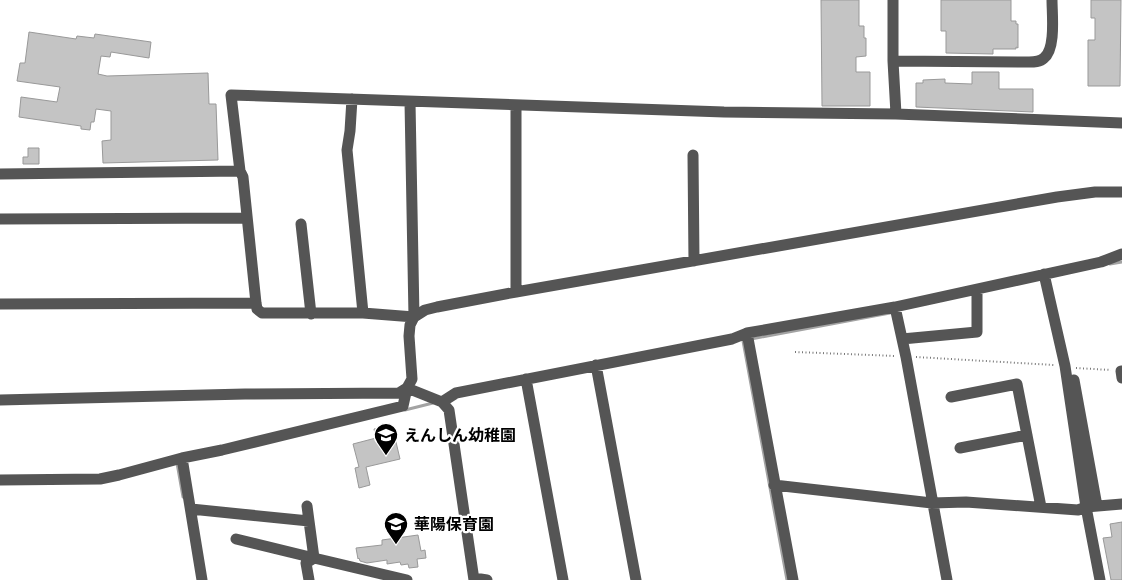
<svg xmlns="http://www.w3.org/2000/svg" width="1122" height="580" font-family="'Public Sans','Noto Sans JP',sans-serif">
<rect width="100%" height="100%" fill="#fff"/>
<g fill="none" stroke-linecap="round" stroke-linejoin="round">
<!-- stream -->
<path stroke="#a3a3a3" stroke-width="3" d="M1110,264L1122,262
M751,339L890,313
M743,341L787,580
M405,410L433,403
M177,463L183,497"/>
</g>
<!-- building -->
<path fill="#c4c4c4" stroke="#999" d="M821,0H859V26H864V38H866V56L856,57V72H870V106H822Z
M941,0H1011V21H1016V24H1018V48L1016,47V49H993V54L946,53V31H941Z
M1091,0H1121L1120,86H1088V40H1095V18H1091Z
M29,32L76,39L77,36L94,38L95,34L151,42L149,58L111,52L110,57L101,56L98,74L107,76L208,73L209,104H216L218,160L103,163L102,141L111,140V111L96,109L94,122H91L90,130L81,129V126L19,117L21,97L57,102L60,87L17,81L20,63H25Z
M972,72H999V89H1033V112L916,107V83H923V80L945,79V83L972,84Z
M28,148H39V164H23V157H28Z
M392,425L400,459L366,467L370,485L359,488L355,468L359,467L353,444L376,438L374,429Z
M1122,522V580H1111L1103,538L1112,537L1110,524Z
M418,535L421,551L425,550L426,558L417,559L418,567L409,568L408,564L401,565L400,562L387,564V560L367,563L360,561L359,558L358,559L356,548L382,545V540Z"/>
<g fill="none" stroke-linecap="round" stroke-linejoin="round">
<!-- path -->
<path stroke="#777" stroke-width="2" stroke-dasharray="1 2.5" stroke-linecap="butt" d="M795,352L896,356
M916,357L1054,365
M1076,368L1111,370"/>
<!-- minor -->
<path stroke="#555" stroke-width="11" d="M893,0V61L896,114
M893,61L1029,62C1034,62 1040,62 1044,58C1056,49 1052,14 1052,0
M352,99L350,131L347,150L363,313
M1122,123L896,114L724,112L231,95L240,171L243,177L256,303L257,309L262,313H363L414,317L425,310L437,307L516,292L1057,197L1095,192H1122
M693,155L694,261
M0,174L240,171
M0,219L247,218
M301,224L311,314
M1044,274L1065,366L1086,507L1100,580
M516,292V105
M0,304L256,303
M895,307L906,357L947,580
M747,333L793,580
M902,339L977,332V289
M596,365L636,580
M1122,371H1121L1122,378
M526,379L563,580
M1074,380L1097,506
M407,388L442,402L449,410L474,580
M951,397L1017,384L1041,507
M0,400L245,394L399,393L407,388
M442,402L456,393L732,339L747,333L895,307L1101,262L1122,254
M960,448L1027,435
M182,458L202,580
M0,480L100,479L119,475L182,458L222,450L403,406L407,388L412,379L409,336L410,325L414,317L410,102
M774,485L932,503L966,502L1078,510L1086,507L1122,504
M307,506L309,521
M191,509L309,521L314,558L407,580
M236,539L314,558
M474,578L487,580
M309,580L306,563L314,558"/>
</g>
<!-- icons -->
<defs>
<g id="school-pin" transform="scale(1.25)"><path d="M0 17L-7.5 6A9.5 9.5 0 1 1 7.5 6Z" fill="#000" stroke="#fff"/><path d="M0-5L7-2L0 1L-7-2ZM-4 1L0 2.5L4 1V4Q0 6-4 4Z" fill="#fff"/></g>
</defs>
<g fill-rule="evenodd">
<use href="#school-pin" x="386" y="435"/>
<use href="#school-pin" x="396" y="524"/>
</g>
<g text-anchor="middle" stroke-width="4.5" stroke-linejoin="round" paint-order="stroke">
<!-- poi labels -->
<g font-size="16" font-weight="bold" fill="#000" stroke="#fff" text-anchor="start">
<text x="404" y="441">えんしん幼稚園</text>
<text x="414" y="530">華陽保育園</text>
</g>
</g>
</svg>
